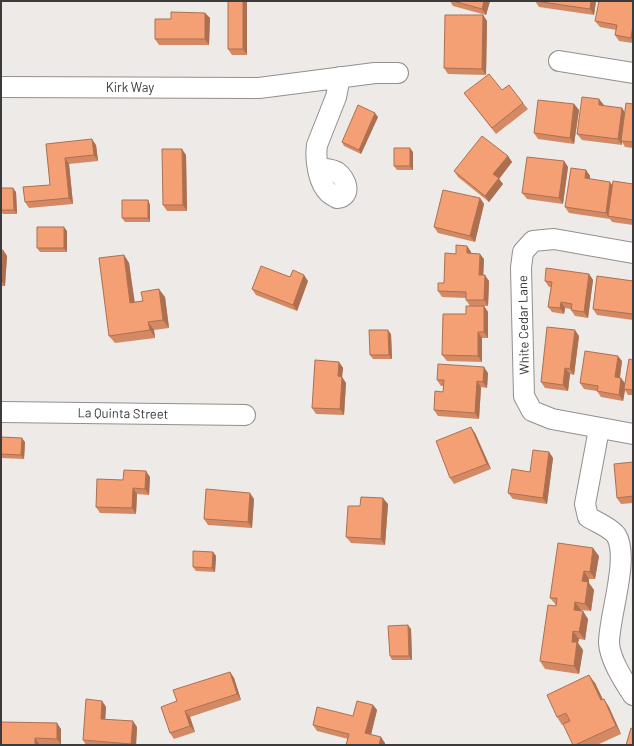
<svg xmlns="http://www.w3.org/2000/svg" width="634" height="746" font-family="Barlow,sans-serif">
<rect width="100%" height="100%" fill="#edeae8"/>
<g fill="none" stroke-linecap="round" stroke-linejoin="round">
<!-- minor casing -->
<g stroke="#938f8e" stroke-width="22">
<path id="minor" d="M559,61L633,73
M1,87L259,88L375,73H398
M319,168C325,169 332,169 337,172C347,179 352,197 337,198C334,196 331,195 329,193C318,183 315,159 317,145L336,97L340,77
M633,253L554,239L533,241L523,252L521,268L524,396L532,411L552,419L633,434
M1,412L245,415
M599,429L585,504L588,517C596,522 610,527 616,535C630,557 609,616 609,643C610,660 624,681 633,695"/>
</g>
<!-- minor -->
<use href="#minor" stroke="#fff" stroke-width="20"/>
</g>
<!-- wall -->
<path fill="#d38a64" d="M228,1L247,55H232L228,49Z
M450,1H490L486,15L453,6Z
M535,1H596L594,15L539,7Z
M633,1V43L619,41L615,35L616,30L600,27L595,21Z
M205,13L210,18L209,45H159L155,39L171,19Z
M483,15L487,21L486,75L448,74L444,68Z
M502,90L523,103L528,109L496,134L464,93Z
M574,104L579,110L574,144L538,139L534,133Z
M633,104V148L625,147L622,142V145L582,140L577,134L604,105L603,106L622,108L625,113Z
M378,117L361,154L344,146L342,142Z
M46,144L96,145L98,161L69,164L73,204L29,208L25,202L50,185Z
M413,152V170H397L394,166Z
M186,155L187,211H167L163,205Z
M508,156L512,162L499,179L503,184L489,202L458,177L454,171Z
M564,161L568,167L563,204L527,199L522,193Z
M586,170L590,176V179L612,185L633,184V225L612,222L610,219L569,213L565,207Z
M1,188L16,192L17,214H3L1,211Z
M480,198L484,204L475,242L438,233L434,227Z
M148,200L150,205V222H125L122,218Z
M67,231V252H40L37,248Z
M467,246L471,252V253L484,259L483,275L489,281L488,306H484L488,312V338H482V362L447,361L442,355L466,314L470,306L466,300V298L442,297L438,291L444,283L456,254Z
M1,250H3L7,256L5,286H1Z
M124,255L129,263L134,302L165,297L169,328L154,330L155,338L115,343L109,336Z
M589,274L593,280L588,318L575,316L571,310V309L565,308L564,314L552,312L548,307L551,287H549L545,281Z
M290,277L308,281L297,311L256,295L252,289Z
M633,281V320L597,315L593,309Z
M391,334L392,359H373L370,355Z
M579,336L574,375L570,374L568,391L545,388L541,382Z
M633,360V395H628L625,390L623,401L601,397L597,391L584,389L580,383L622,361L620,378H621L625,383Z
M339,362L343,368L342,377L346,383L344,415L316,414L312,408Z
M488,373L487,388L481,387L479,419L438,416L434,410L443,392V386H441L437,380Z
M475,433L491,469L454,484L450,478Z
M1,437L25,442L24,459L1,458Z
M549,452L553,458L547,504L513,499L508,493Z
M633,462V503L621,504L617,498Z
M150,477L149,495L137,494L136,514L100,513L96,507L123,480Z
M254,499L252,528L208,525L204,519Z
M388,504L385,545L351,543L346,537L360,506Z
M213,552L216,556L215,572L196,571L193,567Z
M599,556L595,579H589V583L594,590L591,611L581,610V611L588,619L585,640L579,639L578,643L583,650L579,674L545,669L540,661L556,605L550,598Z
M411,629L412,660H392L390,656Z
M230,672L234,678L241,700L190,717L195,732L174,739L170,733L177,701Z
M595,683L603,700L609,707L621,734L597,745H573L570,721L562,725L557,717Z
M102,701L106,707L105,719L137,727L136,745H86L83,740Z
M373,705L377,710L371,734L385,743L348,739L317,731L313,725L353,716Z
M61,729V745H1Z"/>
<!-- shaded-wall -->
<path fill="#ac7051" d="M243,1H247V55L243,49Z
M484,1H490L486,15L482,9Z
M591,1H596L594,15L590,9Z
M205,13L210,18L209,45L205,39Z
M483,15L487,21L486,75L482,69Z
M633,25V40L631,38Z
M599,99L604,105L603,111L599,105Z
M574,104L579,110L574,144L570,138Z
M622,108L626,114L621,141L622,142V145L618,139Z
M375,113L378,117L361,154L359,150Z
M92,139L96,145L98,161L94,155Z
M410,148L413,152V170L410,166Z
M182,149L186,155L187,211L183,205Z
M508,156L512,162L499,179L503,184L489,202L485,196L493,174Z
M65,158L69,164L73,204L69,198Z
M564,161L568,167L563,204L559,198Z
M586,170L590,176L589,184L585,178Z
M610,182L614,188L608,216L610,219L606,213Z
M13,188L16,192L17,214L14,210Z
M480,198L484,204L475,242L470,236Z
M148,200L150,205V222L148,218Z
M64,227L67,231V252L64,248Z
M467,246L471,252V259L467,253Z
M3,250L7,256L5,286L1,280Z
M480,254L484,259L483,281L479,275Z
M124,255L129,263L136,310L130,303Z
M589,274L593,280L588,318L584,312Z
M304,275L308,281L297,311L293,305Z
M485,275L489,281L488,306L484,300Z
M159,289L165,297L169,328L163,320Z
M561,302L565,308L564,314L560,308Z
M484,306L488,312V338L484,332Z
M148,322L154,330L155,338L150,330Z
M388,330L391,334L392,359L389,355Z
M575,330L579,336L574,375L570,369Z
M478,332L482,338V362L478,356Z
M618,356L622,361L619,383L615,377Z
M339,362L343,368L342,377L346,383L344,415L340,409L338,376Z
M484,367L488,373L487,388L483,382Z
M565,368L570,374L568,391L563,385Z
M621,378L625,384L624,389L625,390L623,401L619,395Z
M477,381L481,387L479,419L475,413Z
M471,427L475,433L491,469L487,464Z
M22,438L25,442L24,459L21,455Z
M549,452L553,458L547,504L543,498Z
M146,471L150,477L149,495L145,489Z
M133,488L137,494L136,514L132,508Z
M250,493L254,499L252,528L248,522Z
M383,498L388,504L385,545L381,539Z
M593,548L599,556L595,579L590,572Z
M213,552L216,556L215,572L212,568Z
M584,571L589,579V583L594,590L591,611L585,604L582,581Z
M575,602L581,610L580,617L574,610Z
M583,611L588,619L585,640L579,632Z
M408,625L411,629L412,660L409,656Z
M573,631L579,639L578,643L583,650L579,674L574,666L572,642Z
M230,672L234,678L241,700L237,694Z
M589,675L595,683L607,708L601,700Z
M604,699L609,707L621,734L616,726Z
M102,701L106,707L105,725L101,719Z
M373,705L377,710L370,739L365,733Z
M185,711L190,717L195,732L190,726Z
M133,721L137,727L136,745H132L131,744Z
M57,723L61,729V745L57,739Z
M381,737L385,743V745H379Z
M35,738L39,744V745H35Z"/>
<!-- building -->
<path fill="#f5a074" stroke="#ac7051" d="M228,1H243V49H228Z
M453,1H484L482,9Z
M535,1H591L590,9Z
M599,1H633V25L631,38L615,35L617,25L595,21Z
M171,12L205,13V39H155V19H171Z
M445,15H483L482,69L444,68Z
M489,74L502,90L509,85L523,103L492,128L464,93Z
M582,97L599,99V105L622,108L618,139L577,134Z
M538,100L574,104L570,138L534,133Z
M626,103L633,104V142L621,141Z
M358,105L375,113L359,150L342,142Z
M482,136L508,156L493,174L499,178L485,196L454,171Z
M92,139L94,155L65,158L69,198L25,202L23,187L50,185L46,144Z
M394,148H410V166H394Z
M162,149H182L183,205H163Z
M527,157L564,161L559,198L522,193Z
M571,168L586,170L585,178L610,182L606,213L565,207Z
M613,181L633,184V220L608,216Z
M1,188H13L14,210H1Z
M443,190L480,198L470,236L434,227Z
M122,200H148V218H122Z
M37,227H64V248H37Z
M456,245L467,246V253L480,254L479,275H485L484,300H466V292L438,291V283H444L445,253L456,254Z
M1,250H3L1,278Z
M124,255L130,303L143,301L141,292L159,289L163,320L148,322L150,330L109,336L99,258Z
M261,266L290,277L293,270L304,275L293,305L252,289Z
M546,268L589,274L584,312L571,310L572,304L561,302L560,308L548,307L552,282L545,281Z
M597,276L633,281V314L593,309Z
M466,306H484V332H478V356L442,355L443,314H466Z
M547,327L575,330L570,369L565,368L563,385L541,382Z
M369,330H388L389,355H370Z
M585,351L618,356L615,377L621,378L619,395L597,391L598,386L580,383Z
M629,359L633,360V390L624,389Z
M315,360L339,362L338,376L342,377L340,409L312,408Z
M438,364L484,367L483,382L477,381L475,413L434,410L435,391L443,392L444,380H437Z
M471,427L487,464L450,478L436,441Z
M1,437L22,438L21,455L1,454Z
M533,450L549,452L543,498L508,493L512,469L530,472Z
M633,462V496L617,498L614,464Z
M124,470L146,471L145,489L133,488L132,508L96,507L97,479L123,480Z
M206,489L250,493L248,522L204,519Z
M361,497L383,498L381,539L346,537L348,506H360Z
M558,543L593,548L590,572L584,571L582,581L588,582L585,604L575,602L574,610L583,611L579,632L573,631L572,642H577L574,666L540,661L548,605L556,606L557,598H550Z
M193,551L213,552L212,568L193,567Z
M408,625L409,656H390L388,626Z
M230,672L237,694L185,711L190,726L170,733L161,707L177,701L173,690Z
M589,675L601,700L604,699L616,726L575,745H573L563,724L570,721L566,713L557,717L547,695Z
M86,699L102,701L101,719L133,721L131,744L83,740Z
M357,701L373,705L365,733L381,737L379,745H346L349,734L313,725L317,707L353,716Z
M1,722L57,723V739L35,738V745H1Z
M631,728L633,729V745H626Z"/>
<g text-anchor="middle" stroke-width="3.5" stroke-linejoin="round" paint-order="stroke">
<!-- street labels -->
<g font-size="13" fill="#3c3a3a" stroke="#fff">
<text x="130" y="92">Kirk Way</text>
<text transform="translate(523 325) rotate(-91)" y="5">White Cedar Lane</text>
<text transform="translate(123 413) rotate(1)" y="5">La Quinta Street</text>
</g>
</g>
<!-- border -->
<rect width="634" height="746" fill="none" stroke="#3c3a3a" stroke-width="4"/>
</svg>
